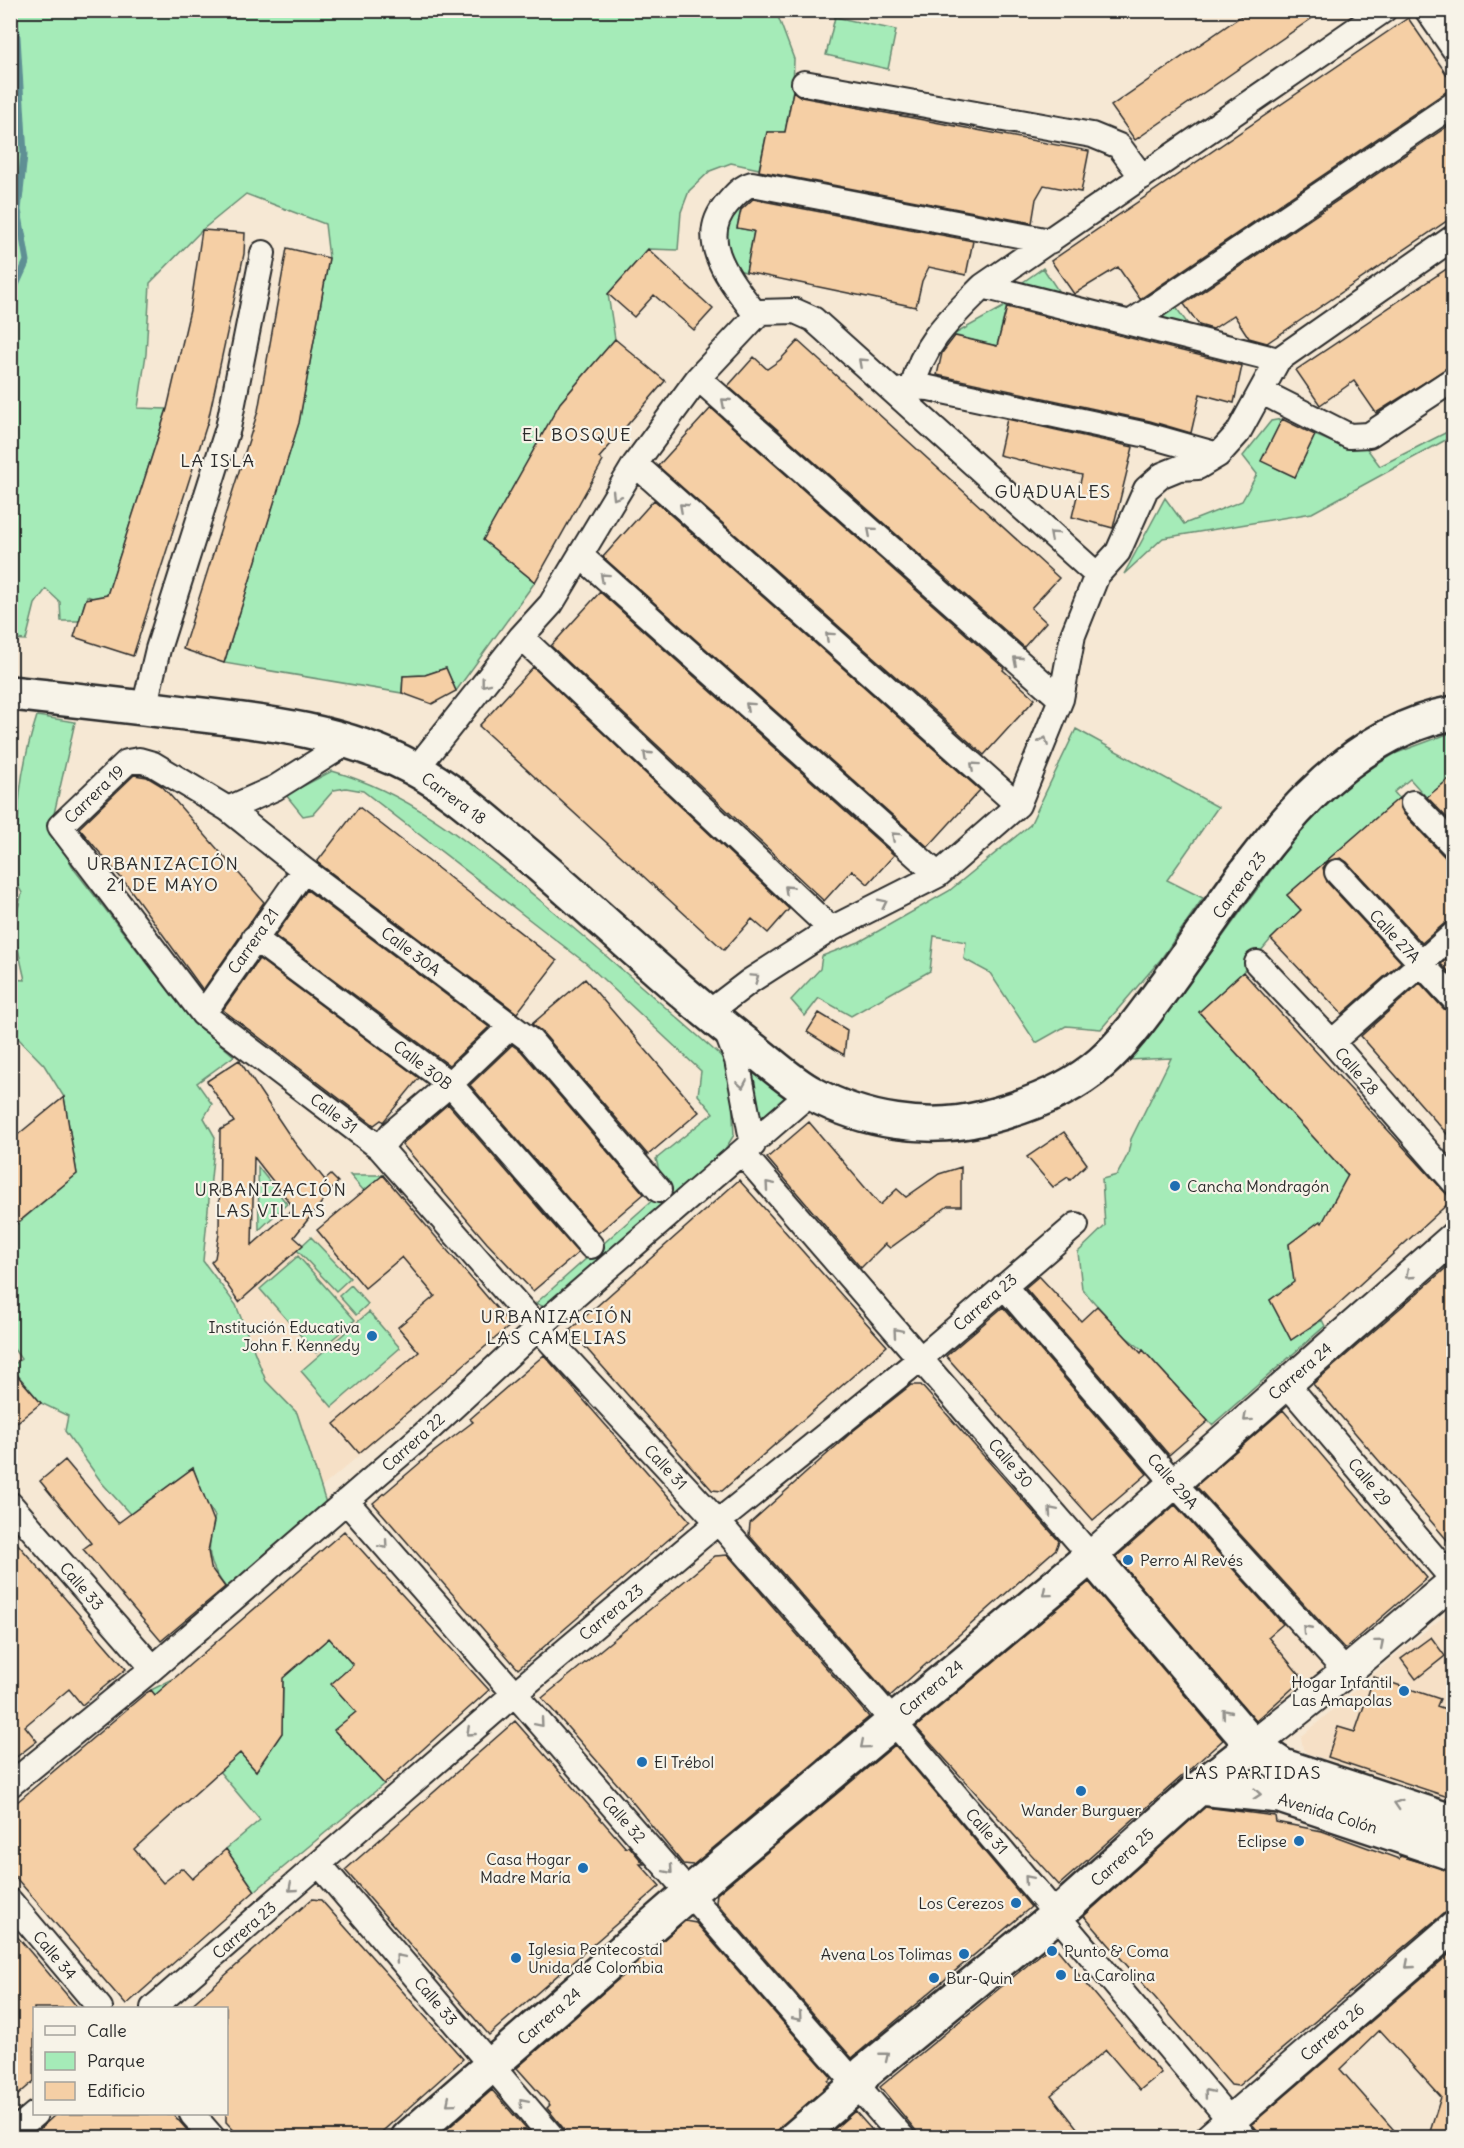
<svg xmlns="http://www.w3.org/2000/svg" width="1464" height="2148" font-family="Delius,sans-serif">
<rect width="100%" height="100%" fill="#f6e8d4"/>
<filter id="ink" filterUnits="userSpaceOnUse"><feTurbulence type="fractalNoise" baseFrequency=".0167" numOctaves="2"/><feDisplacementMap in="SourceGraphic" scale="12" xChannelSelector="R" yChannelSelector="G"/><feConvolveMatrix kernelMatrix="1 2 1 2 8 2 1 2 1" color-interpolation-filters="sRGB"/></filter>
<g filter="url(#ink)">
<!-- built -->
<path fill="#f6e0c6" d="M383,1175L511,1325L321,1488L297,1413L266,1381L236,1305Z
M1453,1609V1801L1307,1753L1303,1749L1301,1737L1397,1654Z
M1284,1623L1329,1675L1262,1732L1218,1680Z"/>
<!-- green -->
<path fill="#a5ebb8" stroke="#688b72" stroke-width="1.5" d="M10,11H776L794,59L793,90L785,132H767L759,169L731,163L710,171L689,191L681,212L678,250L648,249L608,294L615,339L561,402L484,539L535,582L456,691L446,668L425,675L403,676L402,693L224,663L299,422L329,258L325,224L246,194L202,230L150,283L146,354L138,408L167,409L105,602L87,596L79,621H61L60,602L46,589L35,604L26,640L11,639Z
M835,17L896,30L888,69L826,55Z
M729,183L746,187L737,228L754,231L746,272L712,265Z
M1043,268L1063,298L1016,287Z
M1173,303L1192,330L1150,320Z
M1007,305L997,346L953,335Z
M1282,419L1262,461L1295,477L1315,435L1336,444L1365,446L1380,466L1453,429V436L1312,513L1163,538L1124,574L1165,498L1184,524L1242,501L1257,474L1243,456L1271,421Z
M37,716L75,722L51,827L74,869L189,1017L234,1056L197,1083L212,1104L204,1118L215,1137L203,1261L236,1305L266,1381L297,1413L326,1503L228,1590C206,1563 206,1549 215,1516L206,1502L193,1468L130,1514L102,1483L65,1431L68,1416L41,1403L11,1367L21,1359L11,1345V1229L77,1174L64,1097L44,1065L11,1031L10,979L25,980L13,927L22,893L10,872L11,829L18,827C18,788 25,753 37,716Z
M1076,729L1218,807L1167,880L1203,898L1161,959L1101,1029L1066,1026L1036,1043L990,973L964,959L966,942L934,936L930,971L851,1016L819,998L805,1016L791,1000L820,969L822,956L859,942L949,891L1030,825Z
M1453,732V775L1427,798L1410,779L1394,792L1399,798L1287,895L1301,910L1271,939L1243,972L1199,1012L1355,1183L1334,1200L1318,1236L1309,1229L1289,1244L1291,1262L1299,1280L1270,1300L1291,1340L1322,1320L1325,1326L1212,1425L1143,1350L1126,1337L1082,1289L1078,1252L1105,1226L1102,1179L1117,1175L1128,1154L1131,1139L1171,1058L1129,1060L1160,1023L1300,830L1340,788L1394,754Z
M332,771C411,793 473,846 536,897C602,951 666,1008 730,1064L734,1135L719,1159L545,1308L536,1303L664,1190L656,1159L713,1113L698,1095L701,1071L587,964L363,791L346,788L334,790L313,814L303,816L286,795Z
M744,1062L788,1098L757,1126Z
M258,1167L287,1204L259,1230Z
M350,1175H383L364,1191Z
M311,1237L350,1278L336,1291L297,1250Z
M298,1256L355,1320L316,1353L260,1289Z
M351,1285L368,1304L356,1315L339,1296Z
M369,1312L400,1348L332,1407L301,1371Z
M329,1638L353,1665L356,1712L335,1731L384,1784L255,1891L226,1849L260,1820L151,1690L175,1678L256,1771L282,1733L283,1682L265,1664L302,1662Z"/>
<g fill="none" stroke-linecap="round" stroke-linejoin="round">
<!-- stream -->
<path stroke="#5f8f94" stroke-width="7" d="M10,298L27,261L18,210L24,155L17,37L12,10"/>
</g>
<!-- building -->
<path fill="#f5cfa5" stroke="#2b2b2b" stroke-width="1.5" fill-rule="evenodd" d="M1250,10H1324L1135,140L1111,106Z
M1408,18L1454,85V90L1446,92L1140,299L1118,267L1074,294L1051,261Z
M793,91L801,97L1089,151L1081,192L1044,185L1036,199L1032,223L759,171L767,132H785Z
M1454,122V216L1267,343L1249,338L1234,315L1213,329L1199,325L1184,304Z
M753,199L973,241L966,275L929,267L922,281L916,307L746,272L754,231L737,228L741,210Z
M202,230L245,233L244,254L208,421L133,656L74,637L86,599L107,595L167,409L190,310Z
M287,248L329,258L299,423L224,663L183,649L258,411Z
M648,249L713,309L694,330L654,295L634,317L608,294Z
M1454,264V364L1376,413L1354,381L1320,405L1296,370Z
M1007,307L1242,366L1234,403L1200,394L1191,433L1150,421L937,375L942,353L955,336L997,346Z
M615,339L665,381L599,458L603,461L535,582L483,540L560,403Z
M798,341L1059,578L1031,608L1046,622L1024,647L728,386L754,357L767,369L780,360Z
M711,408L1004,668L1003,670L1035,699L984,755L658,466Z
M1007,419L1133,447L1113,528L1072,517L1082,475L999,455Z
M1282,419L1315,435L1295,477L1261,461Z
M654,500L980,790L928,847L603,557Z
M600,592L894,855L868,884L852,870L824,901L551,646Z
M533,667L789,909L768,933L752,919L724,950L479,726Z
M446,668L456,691L432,704L402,693L403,676L425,675Z
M134,775L147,777L162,786L264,902L203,990L127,885L79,828Z
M1454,775V825L1427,797Z
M1399,798L1403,813L1444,856L1454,860V920L1445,923L1422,943L1347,862L1341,858L1328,861L1323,868L1327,882L1401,962L1342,1014L1271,939L1301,910L1287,895Z
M359,807L557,961L517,1013L317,862Z
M307,890L489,1027L449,1065L275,936Z
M1454,953V977L1441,964Z
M259,959L419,1078L383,1122L381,1120L374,1125L223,1010Z
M1243,972L1452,1200L1322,1319L1291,1340L1270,1300L1294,1282L1289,1244L1320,1221L1322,1223L1348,1175L1199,1012Z
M585,979L699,1112L648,1155L542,1032L532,1024Z
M1420,983L1444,1009L1454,1013V1142L1361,1036Z
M819,1013L847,1030L844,1055L807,1032Z
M512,1045L521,1051L644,1194L598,1233L470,1085Z
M239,1060L294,1142L325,1180L331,1175L338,1182L294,1237L303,1245L239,1302L211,1262L215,1258L219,1234L220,1130L234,1122L207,1081ZM254,1157L294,1208L252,1245Z
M64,1097L77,1174L10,1229V1141Z
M448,1104L578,1253L533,1291L487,1243L402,1144Z
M809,1122L880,1205L897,1189L906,1197L939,1174L961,1167V1206H948L890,1248L885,1244L861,1268L767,1158Z
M1064,1132L1087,1164L1070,1180L1068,1177L1053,1187L1027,1157Z
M383,1175L511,1325L359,1453L334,1424L419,1352L398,1327L435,1296L402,1257L365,1288L317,1230Z
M739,1180L887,1346L722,1491L712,1490L570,1330Z
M1454,1261V1548L1313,1384Z
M1039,1276L1081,1321L1097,1306L1141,1353L1143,1350L1208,1421L1169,1455L1025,1288Z
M1003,1307L1147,1474L1093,1520L946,1356Z
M544,1355L690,1521L518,1669L373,1503L428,1456L473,1422L470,1419Z
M10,1367L41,1403L10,1428Z
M911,1385H921L1059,1541L1056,1549L890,1696L749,1535L750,1523L853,1431Z
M1283,1410L1427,1578L1345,1649L1196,1486Z
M65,1460L118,1523L193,1468L214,1521L208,1551L211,1568L225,1587L161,1641L83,1549L91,1543L40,1481Z
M1175,1505L1283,1624L1268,1637L1303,1679L1256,1721L1116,1557Z
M344,1531L489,1690L384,1784L334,1730L356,1712L331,1684L353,1665L329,1638L283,1678L282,1733L256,1771L240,1753L134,1849L163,1883L182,1868L192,1879L226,1849L255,1891L126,2005L10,1871V1808L146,1693L151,1690L155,1695Z
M10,1535L126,1669L82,1705L69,1689L25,1726L37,1741L10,1762Z
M728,1555L869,1717L693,1865L683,1864L625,1793L542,1698L715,1556Z
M1089,1582L1223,1740L1059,1885L916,1727Z
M1431,1637L1445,1656L1416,1679L1401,1659Z
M1374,1677L1440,1699L1437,1706L1454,1712V1799L1328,1757L1338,1727L1355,1732Z
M515,1721L626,1848L629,1846L644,1864H640L660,1886L489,2035L345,1870Z
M895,1745L1031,1907L852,2058L716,1902L717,1894Z
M1205,1807L1275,1816L1276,1822L1322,1831L1399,1859L1400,1856L1454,1872V1910L1443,1914L1238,2086L1231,2085L1084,1916Z
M312,1899L321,1900L463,2059L375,2138H241L226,2122V2008H188Z
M685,1921L696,1923L832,2078L828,2081L830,2083L769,2138H567L564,2129L547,2108L550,2105L517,2068Z
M10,1928L78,2008H34V2081L10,2102Z
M1053,1944L1161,2073L1140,2090L1106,2050L1051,2095L1085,2138H922L880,2087Z
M1454,1950V2138H1428L1441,2097L1380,2030L1340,2069L1401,2138H1264L1252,2124Z
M492,2090L534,2138H437Z
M855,2111L879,2138H824Z
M56,2114H173L194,2138H30Z"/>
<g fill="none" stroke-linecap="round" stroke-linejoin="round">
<!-- minor casing -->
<g stroke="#2b2b2b" stroke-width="28">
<path id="minor" d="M1427,10L1454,49
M804,83L1092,135L1119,146L1142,177
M983,286L1278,360
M756,315C733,283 694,241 727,204C734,196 741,187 752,184L1050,241
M1130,323L1454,104
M698,378L1061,699
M913,387C922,343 952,317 983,286L1384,10
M899,391L913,387L929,388L1147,435L1218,455
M1262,392L1349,436L1369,435L1454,379
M635,464L1018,805
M581,556L938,875
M521,637L831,929
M144,708L158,649L228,428L263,253
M416,769L521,637L551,604L635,464L698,378L760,312L795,311L813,319L1097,575
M1413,803L1454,846
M228,809L275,788L350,741
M1337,872L1454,999
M254,938L450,1084L591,1246
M1257,963L1332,1042L1454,1182
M708,1013L750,981L831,929L938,875L1018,805L1061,699L1073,635L1097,575L1118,552L1146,489L1162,475L1179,468L1198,467L1218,455L1238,433L1278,360L1454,237
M203,1014L304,870
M725,1028L737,1060L753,1145
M1332,1042L1454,934
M380,1148L392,1133L450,1084L511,1026
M743,1154L1091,1556
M659,1190L531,1041L304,870L228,809L153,764L139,760L127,762L60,826L203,1014L380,1148L538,1328L718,1522L892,1720L1245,2138
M1004,1286L1174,1483L1346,1672
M1286,1383L1454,1581
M346,1501L903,2138
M10,1504L153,1668
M10,1785L153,1668L424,1434L538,1328L810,1093
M320,1865L553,2138
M10,1901L100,2008
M153,2008L514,1694L718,1522L920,1359L1076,1225
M192,2114L213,2138
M10,2135L35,2114"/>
</g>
<!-- tertiary casing -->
<g stroke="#2b2b2b" stroke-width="34">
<path id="tertiary" d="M1091,1556L1454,1237
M1253,1746L1346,1672L1454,1581
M1210,2138L1454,1927"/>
</g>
<!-- secondary casing -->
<g stroke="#2b2b2b" stroke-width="38">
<path id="secondary" d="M1199,1788L1280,1796L1454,1854
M408,2138L689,1893L1091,1556L1253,1746L1283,1766L1454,1822
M795,2138L857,2085L865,2072L1058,1914L1199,1788L1253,1746"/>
</g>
<!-- trunk casing -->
<g stroke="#2b2b2b" stroke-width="38">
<path id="trunk" d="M10,693C69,699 127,706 185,713C263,722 342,730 413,768C449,787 480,815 511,841C592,908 667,983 750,1047C770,1062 790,1082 813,1094C863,1121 927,1132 983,1118C1023,1108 1069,1091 1101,1063C1127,1040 1147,1010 1168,982C1241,882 1321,737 1454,713"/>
</g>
<!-- minor -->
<use href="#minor" stroke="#f7f3e8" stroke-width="24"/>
<!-- tertiary -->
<use href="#tertiary" stroke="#f7f3e8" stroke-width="30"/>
<!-- secondary -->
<use href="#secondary" stroke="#f7f3e8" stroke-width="33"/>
<!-- trunk -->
<use href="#trunk" stroke="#f7f3e8" stroke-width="33"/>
</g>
<!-- one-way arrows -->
<defs><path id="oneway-chevron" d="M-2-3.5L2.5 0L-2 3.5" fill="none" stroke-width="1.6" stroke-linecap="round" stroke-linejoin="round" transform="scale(1.5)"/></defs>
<g stroke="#918f8a">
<use href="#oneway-chevron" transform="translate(862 362) rotate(-138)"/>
<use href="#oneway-chevron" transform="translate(725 402) rotate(-139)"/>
<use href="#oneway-chevron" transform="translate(616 496) rotate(121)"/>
<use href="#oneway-chevron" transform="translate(683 507) rotate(-138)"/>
<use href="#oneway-chevron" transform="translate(871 531) rotate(-139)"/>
<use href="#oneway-chevron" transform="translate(1053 535) rotate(-138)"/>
<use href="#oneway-chevron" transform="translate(604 577) rotate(-138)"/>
<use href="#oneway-chevron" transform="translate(829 636) rotate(-138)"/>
<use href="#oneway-chevron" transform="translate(1017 660) rotate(-139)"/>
<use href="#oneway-chevron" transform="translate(485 683) rotate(128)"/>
<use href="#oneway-chevron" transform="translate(749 706) rotate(-138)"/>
<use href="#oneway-chevron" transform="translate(1044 741) rotate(-68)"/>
<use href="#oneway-chevron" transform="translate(647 755) rotate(-137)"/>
<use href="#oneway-chevron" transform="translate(974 766) rotate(-138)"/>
<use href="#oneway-chevron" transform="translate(895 836) rotate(-138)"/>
<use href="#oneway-chevron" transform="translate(788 889) rotate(-137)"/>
<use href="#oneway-chevron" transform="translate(883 903) rotate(-26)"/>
<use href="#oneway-chevron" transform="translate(755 978) rotate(-34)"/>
<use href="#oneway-chevron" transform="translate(742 1084) rotate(80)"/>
<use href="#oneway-chevron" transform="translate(769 1185) rotate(-131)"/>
<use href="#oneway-chevron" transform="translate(1409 1275) rotate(139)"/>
<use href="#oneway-chevron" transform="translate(897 1332) rotate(-131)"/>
<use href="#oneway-chevron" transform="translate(1247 1418) rotate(138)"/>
<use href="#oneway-chevron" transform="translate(1052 1511) rotate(-131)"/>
<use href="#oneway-chevron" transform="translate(384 1545) rotate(49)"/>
<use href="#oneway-chevron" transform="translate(1046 1593) rotate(140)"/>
<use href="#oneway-chevron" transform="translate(1306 1629) rotate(-132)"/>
<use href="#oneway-chevron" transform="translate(1380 1643) rotate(-40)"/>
<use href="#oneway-chevron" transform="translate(1226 1713) rotate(-129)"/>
<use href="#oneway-chevron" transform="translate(540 1723) rotate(49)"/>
<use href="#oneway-chevron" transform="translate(470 1732) rotate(139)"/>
<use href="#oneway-chevron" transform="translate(864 1745) rotate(140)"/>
<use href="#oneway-chevron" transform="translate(1257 1794) rotate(5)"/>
<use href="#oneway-chevron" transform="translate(1398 1804) rotate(-162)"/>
<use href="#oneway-chevron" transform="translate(669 1870) rotate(49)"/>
<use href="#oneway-chevron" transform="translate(1028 1879) rotate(-131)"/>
<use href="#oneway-chevron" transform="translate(292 1888) rotate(139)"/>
<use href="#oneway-chevron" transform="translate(399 1958) rotate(-130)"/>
<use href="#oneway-chevron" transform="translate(1409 1965) rotate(139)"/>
<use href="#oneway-chevron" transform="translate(798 2017) rotate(49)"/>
<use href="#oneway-chevron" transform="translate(885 2056) rotate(-39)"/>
<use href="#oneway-chevron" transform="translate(1208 2093) rotate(-130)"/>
<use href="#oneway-chevron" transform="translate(450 2102) rotate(140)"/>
<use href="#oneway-chevron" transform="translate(523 2102) rotate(-131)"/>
</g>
</g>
<!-- markers -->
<g fill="#1f6fb2" stroke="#f7f3e8" stroke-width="2">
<circle cx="1175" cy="1186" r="6"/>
<circle cx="372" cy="1336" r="6"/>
<circle cx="1128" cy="1560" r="6"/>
<circle cx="1404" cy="1691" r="6"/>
<circle cx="642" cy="1762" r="6"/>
<circle cx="1081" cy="1791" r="6"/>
<circle cx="1299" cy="1841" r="6"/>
<circle cx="583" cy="1868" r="6"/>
<circle cx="1016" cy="1903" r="6"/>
<circle cx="1052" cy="1951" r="6"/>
<circle cx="964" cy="1954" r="6"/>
<circle cx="516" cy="1958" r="6"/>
<circle cx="1061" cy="1975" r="6"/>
<circle cx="934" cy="1978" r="6"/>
</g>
<g text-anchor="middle" stroke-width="4.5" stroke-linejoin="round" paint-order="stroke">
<!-- street labels -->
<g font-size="16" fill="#2b2b2b" stroke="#f7f3e8">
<text transform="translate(94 794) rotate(-44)" y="6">Carrera 19</text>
<text transform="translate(454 798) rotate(36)" y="6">Carrera 18</text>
<text transform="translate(1239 885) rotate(-54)" y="6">Carrera 23</text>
<text transform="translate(1395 936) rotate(47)" y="6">Calle 27A</text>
<text transform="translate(253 941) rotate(-55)" y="6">Carrera 21</text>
<text transform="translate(411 951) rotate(37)" y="6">Calle 30A</text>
<text transform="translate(423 1065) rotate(38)" y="6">Calle 30B</text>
<text transform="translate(1357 1071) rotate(49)" y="6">Calle 28</text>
<text transform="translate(334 1113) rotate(37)" y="6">Calle 31</text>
<text transform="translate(985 1302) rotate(-41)" y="6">Carrera 23</text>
<text transform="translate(1300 1371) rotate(-41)" y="6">Carrera 24</text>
<text transform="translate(413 1442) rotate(-42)" y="6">Carrera 22</text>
<text transform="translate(1011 1463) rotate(49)" y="6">Calle 30</text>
<text transform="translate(666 1467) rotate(47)" y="6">Calle 31</text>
<text transform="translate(1173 1481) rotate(49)" y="6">Calle 29A</text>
<text transform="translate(1370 1482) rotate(50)" y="6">Calle 29</text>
<text transform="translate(82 1586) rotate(49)" y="6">Calle 33</text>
<text transform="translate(611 1612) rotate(-40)" y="6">Carrera 23</text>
<text transform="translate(931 1688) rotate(-40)" y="6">Carrera 24</text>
<text transform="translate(1328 1813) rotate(17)" y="6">Avenida Colón</text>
<text transform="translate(624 1819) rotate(49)" y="6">Calle 32</text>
<text transform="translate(987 1831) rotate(49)" y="6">Calle 31</text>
<text transform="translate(1122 1857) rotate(-42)" y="6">Carrera 25</text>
<text transform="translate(244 1930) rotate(-41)" y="6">Carrera 23</text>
<text transform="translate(55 1955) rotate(50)" y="6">Calle 34</text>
<text transform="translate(436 2001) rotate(50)" y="6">Calle 33</text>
<text transform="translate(549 2016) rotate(-41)" y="6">Carrera 24</text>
<text transform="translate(1332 2032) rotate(-41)" y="6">Carrera 26</text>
</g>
<!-- poi labels -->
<g font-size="16" fill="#2b2b2b" stroke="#f7f3e8" text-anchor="start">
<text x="1187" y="1192">Cancha Mondragón</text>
<text x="360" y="1333" text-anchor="end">Institución Educativa<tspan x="360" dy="18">John F. Kennedy</tspan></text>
<text x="1140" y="1566">Perro Al Revés</text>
<text x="1392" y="1688" text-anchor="end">Hogar Infantil<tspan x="1392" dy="18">Las Amapolas</tspan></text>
<text x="654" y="1768">El Trébol</text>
<text x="1081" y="1816" text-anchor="middle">Wander Burguer</text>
<text x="1287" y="1847" text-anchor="end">Eclipse</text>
<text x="571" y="1865" text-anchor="end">Casa Hogar<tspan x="571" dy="18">Madre María</tspan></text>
<text x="1004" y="1909" text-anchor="end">Los Cerezos</text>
<text x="528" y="1955">Iglesia Pentecostal<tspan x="528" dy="18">Unida de Colombia</tspan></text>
<text x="1064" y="1957">Punto &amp; Coma</text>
<text x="952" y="1960" text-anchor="end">Avena Los Tolimas</text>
<text x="1073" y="1981">La Carolina</text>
<text x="946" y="1984">Bur-Quin</text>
</g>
<!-- neighbourhood labels -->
<g font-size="18" letter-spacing="1.5" fill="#2b2b2b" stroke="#f7f3e8">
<text x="577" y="441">EL BOSQUE</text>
<text x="218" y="467">LA ISLA</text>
<text x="1053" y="498">GUADUALES</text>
<text x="163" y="870">URBANIZACIÓN<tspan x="163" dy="21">21 DE MAYO</tspan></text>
<text x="271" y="1196">URBANIZACIÓN<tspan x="271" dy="21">LAS VILLAS</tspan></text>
<text x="557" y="1323">URBANIZACIÓN<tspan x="557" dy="21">LAS CAMELIAS</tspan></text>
<text x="1253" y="1779">LAS PARTIDAS</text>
</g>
</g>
<!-- margin -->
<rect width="1464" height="2148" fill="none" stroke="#f7f3e8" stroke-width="36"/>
<rect x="18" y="18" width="1428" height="2112" fill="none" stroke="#2b2b2b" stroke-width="2" filter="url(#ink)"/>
<!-- legend -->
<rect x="33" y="2007" width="195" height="108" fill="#f7f3e8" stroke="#a5a39c" stroke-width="1.5"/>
<rect x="45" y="2026" width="30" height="9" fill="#f7f3e8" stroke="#a5a39c" stroke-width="1.5"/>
<text x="87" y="2037" font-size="18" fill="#2b2b2b">Calle</text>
<rect x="45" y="2052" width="30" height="18" fill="#a5ebb8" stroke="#a5a39c" stroke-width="1.5"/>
<text x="87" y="2067" font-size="18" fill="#2b2b2b">Parque</text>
<rect x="45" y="2082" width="30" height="18" fill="#f5cfa5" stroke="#a5a39c" stroke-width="1.5"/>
<text x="87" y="2097" font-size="18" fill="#2b2b2b">Edificio</text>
</svg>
